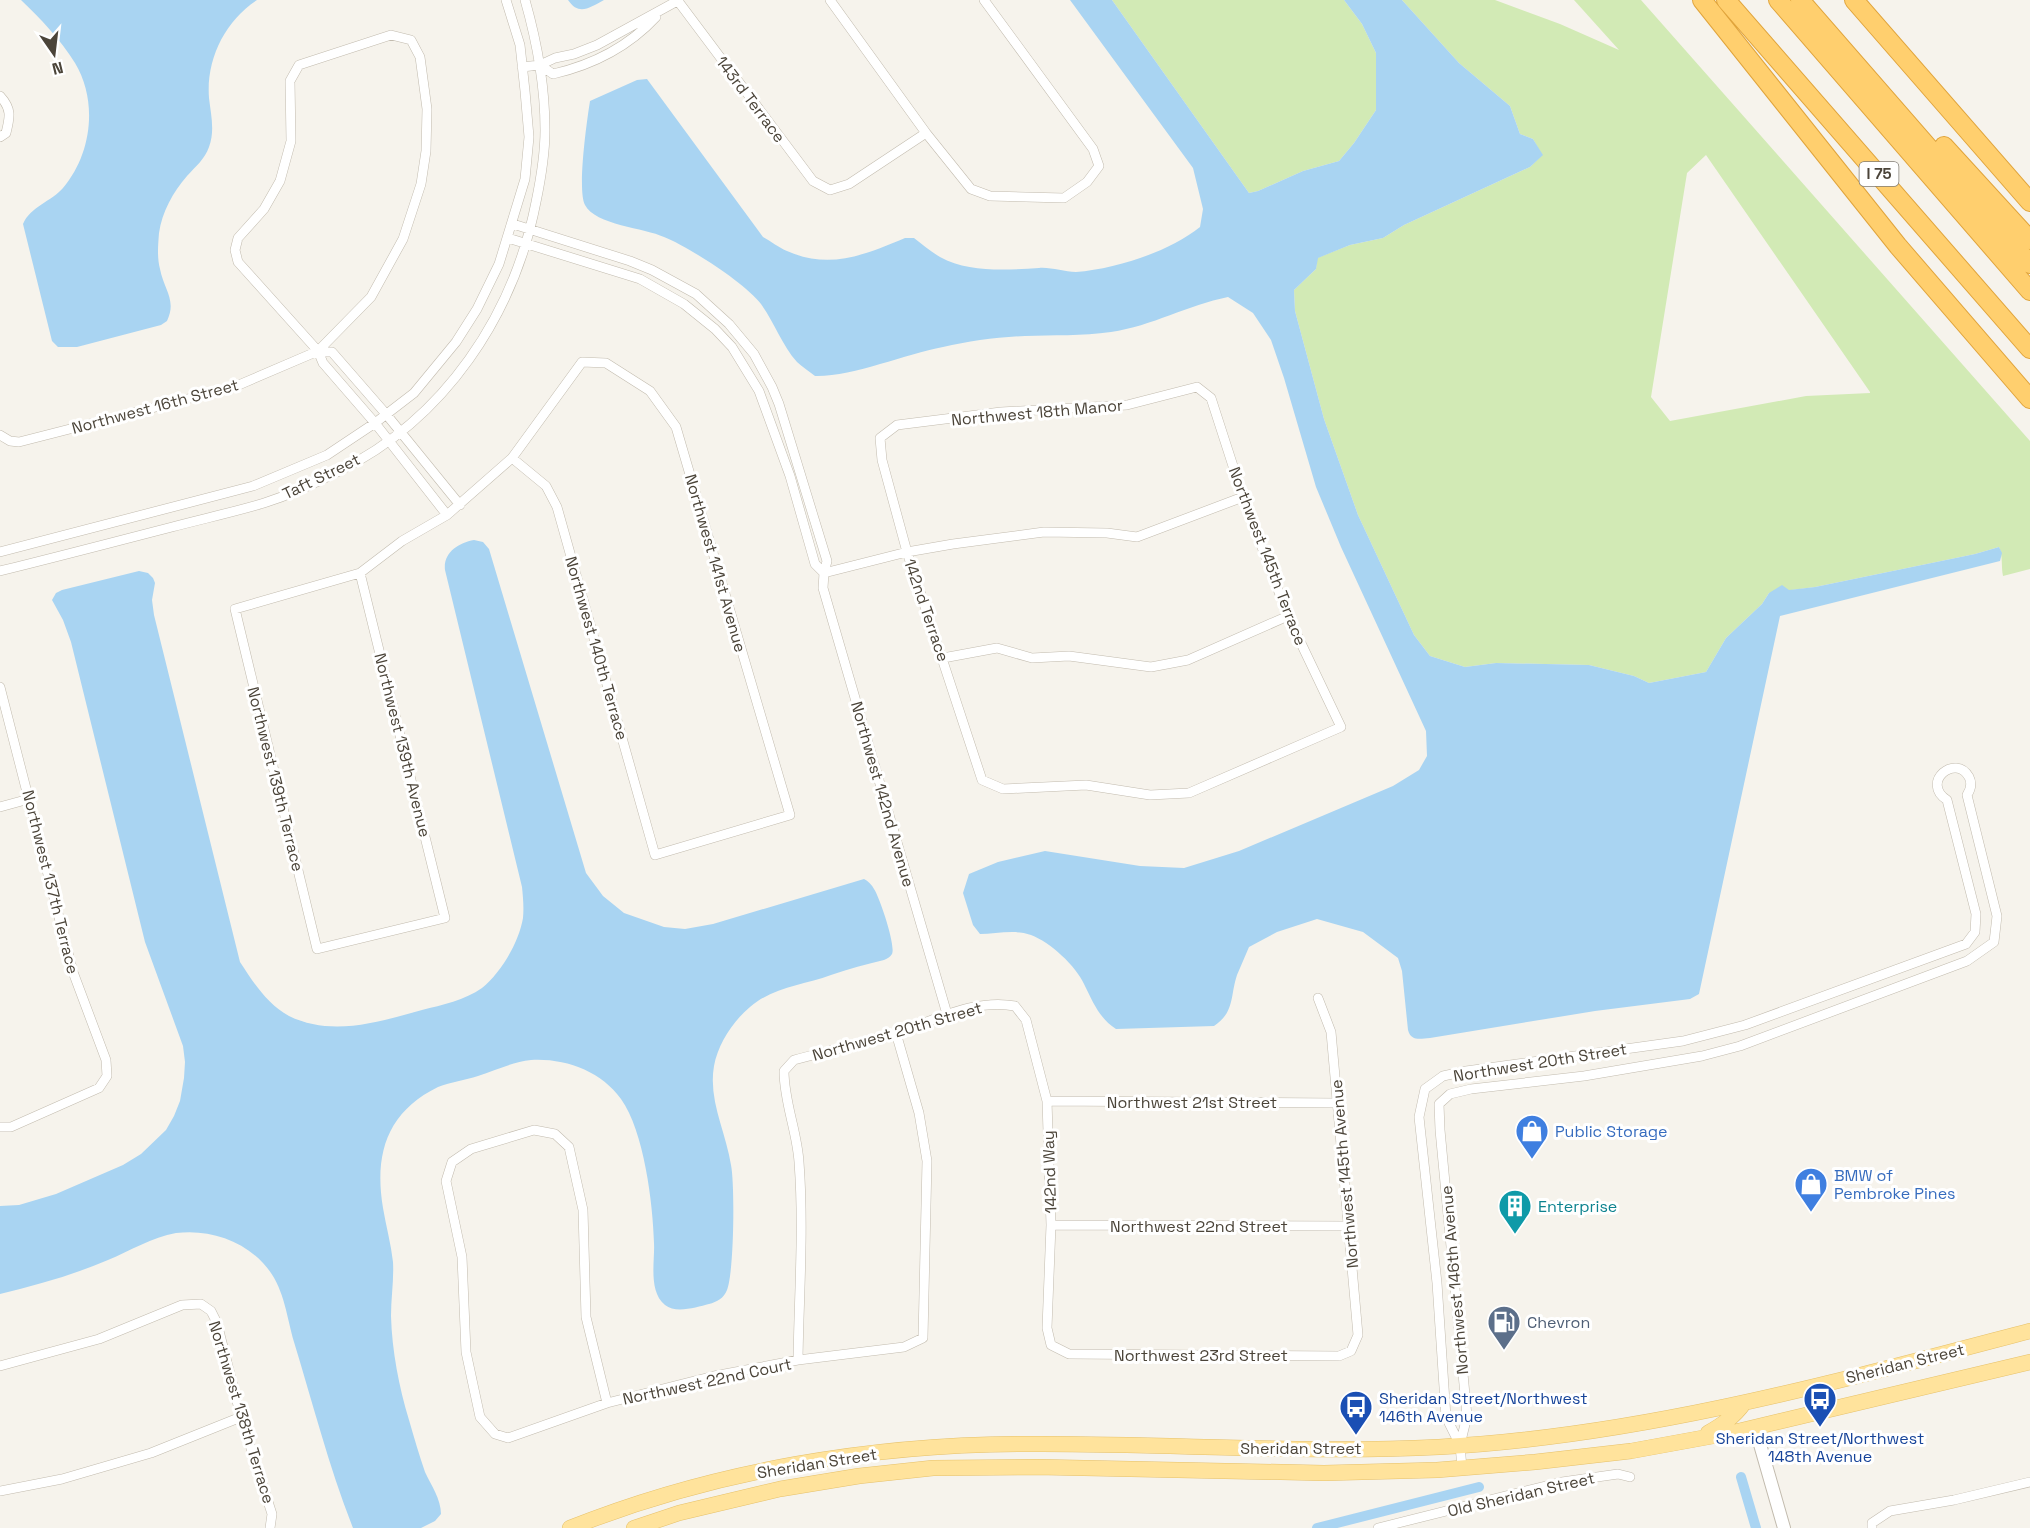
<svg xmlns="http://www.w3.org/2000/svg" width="2030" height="1528" font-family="'Space Grotesk',sans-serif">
<rect width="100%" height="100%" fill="#f6f3ec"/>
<!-- green -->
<path fill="#d2eab5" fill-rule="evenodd" d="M1112,0H1344L1362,24L1376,53V110L1354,143L1339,161L1303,171L1258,191L1249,193Z
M1402,0H1495L1560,24L1619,50L1574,0H1641L2030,441V569L2003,576C2001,566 2003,555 1999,547L1975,554L1815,587L1769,593L1762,604L1726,638L1706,672L1649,683L1634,676L1589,665L1496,663L1465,667L1430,656L1414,635L1358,515L1324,419L1295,311L1294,290L1316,269L1317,258L1350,245L1383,238L1404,225L1530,167L1542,155L1533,139L1520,134L1510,106L1459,63ZM1706,155L1870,392V393L1806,396L1670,421L1651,397L1687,173Z"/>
<!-- water -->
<path fill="#a9d4f2" d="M21,0H257C225,21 206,59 209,98C211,115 215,131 209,147C205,159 195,167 187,176C173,192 162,212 159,233C158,246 157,257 160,269C164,290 177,300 167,321L161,325L77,347H58L52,341L23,224C30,207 52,201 63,188C92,154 98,101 75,63C61,40 40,18 21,0Z
M568,0H604C589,8 579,16 568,0Z
M1070,0H1112L1249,193L1258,191L1303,171L1339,161L1354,143L1376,110V53L1362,24L1344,0H1402L1459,63L1510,106L1520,134L1533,139L1543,155L1530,167L1404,225L1383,238L1350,245L1318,258L1316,269L1294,290L1295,311L1324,419L1358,515L1414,635L1430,656L1465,667L1496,663L1589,665L1634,676L1649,683L1706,672L1726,638L1762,604L1769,593L1782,585L1789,590L1815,587L1975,554L1999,547L2002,553L2000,561L1780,616L1699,994L1690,999L1595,1011L1430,1038C1419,1039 1411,1041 1408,1030L1402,971L1398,958L1363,932L1317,919L1277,932L1249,947C1245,956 1241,966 1237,975C1230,996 1235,1012 1214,1026L1116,1029C1099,1018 1093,1002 1084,984C1076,966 1050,942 1031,935C1016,929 995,934 980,934L973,925L963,893L969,874L998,862L1045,851L1140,866L1184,868L1239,851L1393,786L1419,770L1427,756L1426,731L1341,547L1316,487L1284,378L1271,340L1253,313L1228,297C1188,305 1152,326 1111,332C1082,336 1053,335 1025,336C998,337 969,341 943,347C905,354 852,377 815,376C809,371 802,367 797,362C782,345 774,322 761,304C745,283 689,247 664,237C645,228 595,225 585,205C577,190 587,120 590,101L637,80L647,79L763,237C771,241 779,248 787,251C830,270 864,255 905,238H914C922,244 931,252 940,257C969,273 1007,270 1039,268C1051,267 1064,272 1076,272C1115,269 1169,252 1200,227L1203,209L1193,168Z
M474,540L483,542L489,549L586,873L603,896L624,913L664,927L685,929L713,924L864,879C868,881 872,885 874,889C880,898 896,946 892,954C890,957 888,958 884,960C867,964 848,969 831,975C804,985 773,987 750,1007C733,1021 718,1044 714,1066C708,1100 726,1132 731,1165C735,1185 734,1273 727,1290C724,1298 717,1302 709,1304C697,1307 676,1314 665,1305C648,1291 655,1261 654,1243C653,1204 644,1131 621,1099C601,1071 565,1058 531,1060C513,1062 496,1070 478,1076C465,1080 451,1082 438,1087C387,1112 374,1154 383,1208C386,1226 391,1244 393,1262C394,1280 391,1298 391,1316C392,1351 399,1387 409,1420C414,1437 419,1455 425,1472C431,1485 441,1499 441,1514L435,1521L421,1528H353C329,1467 313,1404 294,1342C286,1314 284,1285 263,1263C241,1239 207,1229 176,1233C152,1237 130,1251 108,1260C73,1275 37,1285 0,1294V1206L19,1205L56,1194L123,1165L141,1154L166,1130L174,1116L180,1101L184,1078L185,1062L183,1046L145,942L71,642L63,620L52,600L56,593L62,590L139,571L148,573L153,578L155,583L152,600L154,615L240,962C253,982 267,1004 289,1016C332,1037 379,1022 422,1010C442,1005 465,1000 482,988C501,973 519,942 523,918C524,907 523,897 522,887L445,570C443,553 458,543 474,540Z"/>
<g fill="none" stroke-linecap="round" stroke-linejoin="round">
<!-- canal -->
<path stroke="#a9d4f2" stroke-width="10" d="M1741,1477L1756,1528
M1317,1528L1479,1487"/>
<!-- minor casing -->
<g stroke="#c2bbae" stroke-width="10">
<path id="minor" d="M830,0L926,133
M678,1L813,181L830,190L849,184L926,133L971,189L990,196L1064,198L1087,182L1099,166L1093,149L984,0
M540,65L553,74C592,65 629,46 656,17
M522,67L540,65L555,58L574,54L597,45L679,0
M0,96C12,109 10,117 6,133L0,137
M513,224L630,261L652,270L696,294L729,324L754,354L772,387L779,404L827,561L824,573L823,588L947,1014
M508,238L640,279L684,304L715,329L732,347L759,391L790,476L815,564L824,573
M318,351L332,352L386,414L460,505
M1197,387L1211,398L1243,497L1288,616L1341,727L1189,793L1150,795L1086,785L1003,789L982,780L907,552L882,460L880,438L897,425L1001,412L1127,405Z
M0,435L10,441L19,442L234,387L318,351L371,297L403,239L421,184L426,151L427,109L420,57L411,40L391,35L299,65L290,81L291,141L280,181L264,209L238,238L235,250L238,262L318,351L323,363L375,423L447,515
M0,552L253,486L327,455L375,423L414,393L456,342L477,309L499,264L525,179L529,137L525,91L520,45L506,0
M0,571C57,557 114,542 172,527C202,519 234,512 264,503C289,495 316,483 339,471C445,419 514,315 536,202C541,178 545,154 545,130C545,86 537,42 525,0
M360,573L445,918L317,949L235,609L360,573L402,541L447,515L512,458L582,362L606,363L650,391L676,427L790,815L655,855L557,507L546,486L512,458
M824,573L907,552L953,544L1044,532L1107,533L1137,537L1243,497
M943,658L997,648L1032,658L1069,656L1151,667L1188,660L1288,616
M0,687L73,972L106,1060L107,1076L99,1088L11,1127H0
M0,807L29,799
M1047,1101L1337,1103
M1051,1225L1348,1226
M798,1360C799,1294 804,1228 799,1162C797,1131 784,1102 784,1071L794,1060C828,1051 862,1043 896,1033C934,1021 975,998 1015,1006L1026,1020L1047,1101L1051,1225L1047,1328L1051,1345L1069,1354L1339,1356L1351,1351L1358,1335L1331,1032L1318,998
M0,1366L99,1339L182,1305L201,1304L211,1311L217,1323L241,1417L272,1514L270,1528
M607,1403L586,1317L583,1210L569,1147L555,1134L534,1130L471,1149L452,1162L446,1181L462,1257L466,1352L480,1417L495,1434L508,1438L607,1403L714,1376L798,1360L904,1347L923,1338L927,1161L919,1113L896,1033
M1460,1445L1446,1417L1437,1283L1419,1117L1425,1089L1443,1076L1466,1071L1683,1041L1745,1025L1966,944L1975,932L1976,914L1947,800C1920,782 1956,753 1969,777C1972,783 1971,789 1967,795L1997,916L1994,942L1967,961L1740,1046L1702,1056L1584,1076L1471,1089L1450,1094L1439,1104L1440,1130L1467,1416L1460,1445L1462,1468
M0,1491L62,1479L151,1453L241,1417
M1378,1528L1562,1482L1618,1474L1630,1477
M1872,1528V1523L1890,1511L1954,1500L2030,1482"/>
</g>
<!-- tertiary casing -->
<g stroke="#c2bbae" stroke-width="14">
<path id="tertiary" d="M1755,1427L1784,1528"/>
</g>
<!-- primary casing -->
<g stroke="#e6c16a" stroke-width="16">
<path id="primary" d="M1708,1433C1722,1425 1734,1417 1744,1403
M570,1528C715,1470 874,1444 1029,1444C1166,1443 1303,1454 1439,1447C1641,1436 1836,1382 2030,1331
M634,1528L679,1513L780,1489L859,1476L933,1468L1037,1467L1324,1473L1437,1470L1535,1462L1631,1451L1735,1432L2030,1362"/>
</g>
<!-- motorway casing -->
<g stroke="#e0a43c" stroke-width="20">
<path id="motorway" d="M1702,0L1898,246L2030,399
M1726,0L2030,349
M1778,0L2030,291
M1800,0L2030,264
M1854,0L2030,202
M1944,146L2030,240"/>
</g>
<!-- minor -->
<use href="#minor" stroke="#fff" stroke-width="9"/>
<!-- tertiary -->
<use href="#tertiary" stroke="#fff" stroke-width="12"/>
<!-- primary -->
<use href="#primary" stroke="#ffe39c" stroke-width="15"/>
<!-- motorway -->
<use href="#motorway" stroke="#ffcf6e" stroke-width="18"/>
</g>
<!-- icons -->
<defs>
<g id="shop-pin" transform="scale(1.725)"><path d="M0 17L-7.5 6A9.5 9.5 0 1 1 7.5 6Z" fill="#3f7fe0" stroke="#fff"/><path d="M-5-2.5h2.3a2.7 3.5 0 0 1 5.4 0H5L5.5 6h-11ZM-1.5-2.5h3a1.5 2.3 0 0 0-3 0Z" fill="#fff"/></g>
<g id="building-pin" transform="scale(1.725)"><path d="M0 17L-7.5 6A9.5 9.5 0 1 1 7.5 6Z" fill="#0f9aa8" stroke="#fff"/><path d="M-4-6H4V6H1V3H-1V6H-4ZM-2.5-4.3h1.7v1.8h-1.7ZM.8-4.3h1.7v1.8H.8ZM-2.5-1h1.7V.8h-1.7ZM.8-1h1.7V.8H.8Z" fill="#fff"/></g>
<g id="fuel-pin" transform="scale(1.725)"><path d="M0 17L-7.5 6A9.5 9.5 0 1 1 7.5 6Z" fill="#5c6f8a" stroke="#fff"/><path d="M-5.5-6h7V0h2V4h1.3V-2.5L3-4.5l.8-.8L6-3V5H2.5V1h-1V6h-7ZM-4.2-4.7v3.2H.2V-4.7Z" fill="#fff"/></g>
<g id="bus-pin" transform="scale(1.725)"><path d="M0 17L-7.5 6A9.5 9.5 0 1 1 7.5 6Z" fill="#1a4fb4" stroke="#fff"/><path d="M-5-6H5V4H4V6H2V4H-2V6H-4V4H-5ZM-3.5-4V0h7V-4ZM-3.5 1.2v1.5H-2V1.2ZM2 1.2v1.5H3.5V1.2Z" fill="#fff"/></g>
</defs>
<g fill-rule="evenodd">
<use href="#shop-pin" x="1532" y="1131"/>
<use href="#shop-pin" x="1811" y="1184"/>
<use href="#building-pin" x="1515" y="1206"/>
<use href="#fuel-pin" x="1504" y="1322"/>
<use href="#bus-pin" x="1820" y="1399"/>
<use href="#bus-pin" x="1356" y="1407"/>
</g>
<g text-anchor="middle" stroke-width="6" stroke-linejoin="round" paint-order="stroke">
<!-- shield labels -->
<rect fill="#fff" stroke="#817c74" stroke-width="1.5" x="1859.5" y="162" width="39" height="24" rx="4.5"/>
<g font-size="15" font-weight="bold" fill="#4b4439">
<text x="1879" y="179">I 75</text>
</g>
<!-- street labels -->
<g font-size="16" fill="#4b4439" stroke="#fff">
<text transform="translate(751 99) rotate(53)" y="6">143rd Terrace</text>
<text transform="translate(155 406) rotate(-15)" y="6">Northwest 16th Street</text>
<text transform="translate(1037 412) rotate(-5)" y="6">Northwest 18th Manor</text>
<text transform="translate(321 476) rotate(-26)" y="6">Taft Street</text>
<text transform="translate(1268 556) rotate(69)" y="6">Northwest 145th Terrace</text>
<text transform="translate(716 563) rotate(74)" y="6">Northwest 141st Avenue</text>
<text transform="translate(927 610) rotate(71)" y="6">142nd Terrace</text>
<text transform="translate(597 648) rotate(74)" y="6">Northwest 140th Terrace</text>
<text transform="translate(403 745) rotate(76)" y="6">Northwest 139th Avenue</text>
<text transform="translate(276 779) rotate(76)" y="6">Northwest 139th Terrace</text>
<text transform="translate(883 794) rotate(74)" y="6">Northwest 142nd Avenue</text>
<text transform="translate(51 882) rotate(76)" y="6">Northwest 137th Terrace</text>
<text transform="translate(897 1031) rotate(-16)" y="6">Northwest 20th Street</text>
<text transform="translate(1540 1062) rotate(-9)" y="6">Northwest 20th Street</text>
<text x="1192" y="1108">Northwest 21st Street</text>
<text transform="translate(1049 1172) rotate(-92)" y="6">142nd Way</text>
<text transform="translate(1344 1174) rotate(-95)" y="6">Northwest 145th Avenue</text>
<text x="1199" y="1232">Northwest 22nd Street</text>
<text transform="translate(1454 1280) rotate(-95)" y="6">Northwest 146th Avenue</text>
<text x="1201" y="1361">Northwest 23rd Street</text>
<text transform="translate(1905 1363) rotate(-14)" y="6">Sheridan Street</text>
<text transform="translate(707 1381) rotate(-12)" y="6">Northwest 22nd Court</text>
<text transform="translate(242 1412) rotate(73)" y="6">Northwest 138th Terrace</text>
<text x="1301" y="1454">Sheridan Street</text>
<text transform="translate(817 1463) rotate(-9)" y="6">Sheridan Street</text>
<text transform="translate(1521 1494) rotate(-13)" y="6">Old Sheridan Street</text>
</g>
<!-- shop labels -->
<g font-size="16" fill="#366cbe" stroke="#fff" text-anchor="start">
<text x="1555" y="1137">Public Storage</text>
<text x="1834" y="1181">BMW of<tspan x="1834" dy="18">Pembroke Pines</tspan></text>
</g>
<!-- culture labels -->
<g font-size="16" fill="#0d838f" stroke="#fff" text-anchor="start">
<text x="1538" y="1212">Enterprise</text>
</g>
<!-- service labels -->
<g font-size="16" fill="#4e5e75" stroke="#fff" text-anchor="start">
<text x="1527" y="1328">Chevron</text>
</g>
<!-- transit labels -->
<g font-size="16" fill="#164399" stroke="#fff" text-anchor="start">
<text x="1379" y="1404">Sheridan Street/Northwest<tspan x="1379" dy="18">146th Avenue</tspan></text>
<text x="1820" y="1444" text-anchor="middle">Sheridan Street/Northwest<tspan x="1820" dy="18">148th Avenue</tspan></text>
</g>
</g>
<!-- north arrow -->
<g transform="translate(54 54) rotate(166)" stroke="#ffffff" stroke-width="4.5" paint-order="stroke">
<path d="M0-4.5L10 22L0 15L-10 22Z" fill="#4b4439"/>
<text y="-9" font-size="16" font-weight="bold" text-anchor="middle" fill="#4b4439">N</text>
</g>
</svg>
